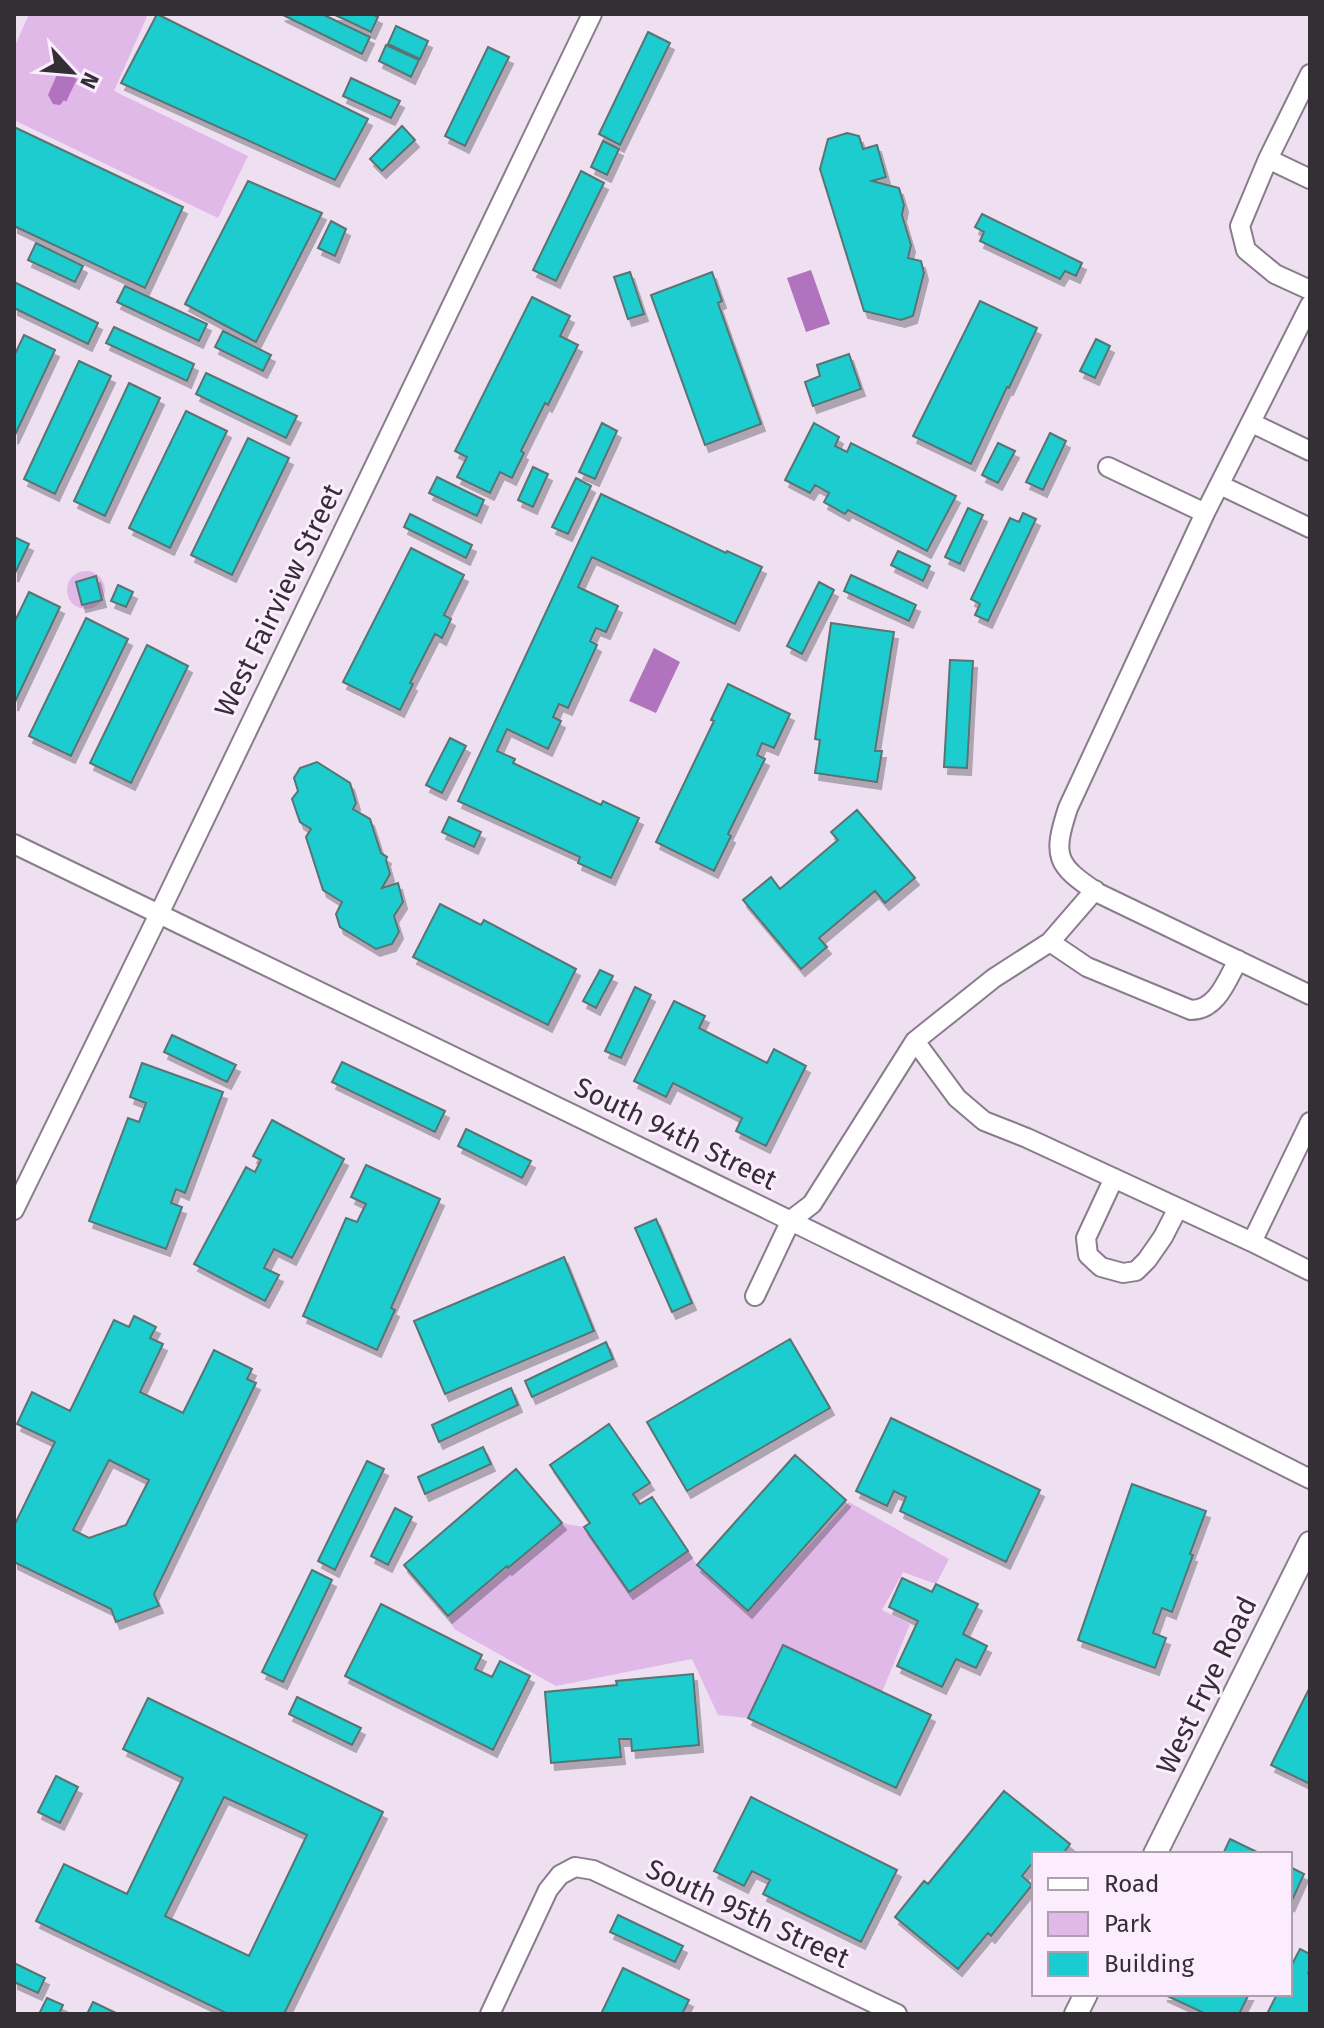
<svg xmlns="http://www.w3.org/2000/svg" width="1324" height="2028" font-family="'Fira Sans',sans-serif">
<defs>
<filter id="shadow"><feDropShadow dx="4" dy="7" stdDeviation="0" flood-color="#0004"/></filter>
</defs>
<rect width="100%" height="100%" fill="#eedff1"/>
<!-- green -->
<path fill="#e1b9e9" d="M29,14H148L114,91L248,156L218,218L14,120V48Z
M67 590a19 19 0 1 1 38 0a19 19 0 1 1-38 0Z
M849,1502L949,1559L936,1584L903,1572L882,1610L910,1624L882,1692L783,1645L748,1718L718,1715L692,1659L556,1686L454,1629L448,1616L562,1523L584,1527L629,1591L688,1551L697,1565L748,1611Z"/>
<!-- water -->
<path fill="#b173be" d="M59,70L77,79L66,102L64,100L60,105L53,104L48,95Z
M811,270L830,324L806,332L787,278Z
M654,648L680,662L656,713L629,701Z"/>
<!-- building -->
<path fill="#1acccf" stroke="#5a7373" stroke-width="2" fill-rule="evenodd" filter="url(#shadow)" d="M157,14L368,119L335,180L121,83Z
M281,14H322L370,37L362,54Z
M333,14H372L378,17L371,32Z
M396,26L428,41L420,59L388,44Z
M648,32L670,43L620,145L599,134Z
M386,45L419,60L411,77L379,61Z
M488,47L509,57L465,146L445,136Z
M351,78L400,101L391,118L343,96Z
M402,126L415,140L382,171L370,159Z
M14,127L183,207L145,288L14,226Z
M847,133L859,136L863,149L877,145L886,177L872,181L899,188L904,205L902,215L911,245L908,258L921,261L924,273L913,316L901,320L864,311L820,169L828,139Z
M603,141L619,149L607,175L591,167Z
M581,171L604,183L556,281L533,270Z
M248,181L322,213L256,342L185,304Z
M982,214L1082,263L1076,276L1065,271L1060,279L980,241L984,232L975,227Z
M331,221L346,229L335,256L318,248Z
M36,243L83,266L75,282L28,260Z
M630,272L644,314L628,319L614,277Z
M712,272L722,301L718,303L761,424L705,445L651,295Z
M14,282L98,323L88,344L14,308Z
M125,286L207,324L199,341L117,302Z
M532,297L570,316L560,336L578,345L548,405L545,403L521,451L524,453L512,478L500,472L490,493L457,477L467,457L455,451Z
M980,301L1037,328L1009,388L1007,387L971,464L913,436Z
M114,327L194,364L187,381L106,343Z
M223,331L271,355L263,371L215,347Z
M24,335L55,350L14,437V356Z
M1096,339L1110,346L1095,378L1080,371Z
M849,354L861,389L813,406L805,382L820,376L817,365Z
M79,361L111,376L55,494L24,479Z
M206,373L297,416L286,438L196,394Z
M129,383L160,398L105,516L74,501Z
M186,411L227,431L170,548L129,528Z
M602,423L617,431L595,479L579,472Z
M814,423L839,437L835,446L847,452L851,443L956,496L927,551L848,510L845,514L824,502L829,493L815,485L810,493L785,480Z
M1050,433L1066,441L1043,490L1026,482Z
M248,438L289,458L232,575L191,555Z
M998,443L1015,451L998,483L982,475Z
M533,467L548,474L533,507L518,500Z
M437,477L484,500L477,516L429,493Z
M576,478L591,486L568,534L552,527Z
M601,494L726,553L727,551L762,567L735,624L592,557L578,587L618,606L606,632L596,628L590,641L597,645L568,708L559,704L553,717L561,721L548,749L507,729L497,751L515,759L513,763L601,805L603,801L639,818L611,878L578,863L580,857L458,801Z
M968,508L983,515L960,564L945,557Z
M1023,513L1036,519L988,621L975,615L980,604L971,599L1010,518L1019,522Z
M410,514L472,545L466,558L404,527Z
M14,537L29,544L14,575Z
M411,548L464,575L444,615L451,619L442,638L435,634L410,683L413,684L400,710L343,682Z
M898,551L930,566L923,581L891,565Z
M851,575L916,605L909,621L844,591Z
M96,576L102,600L82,605L76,582Z
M819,582L834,590L802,654L787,646Z
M118,585L133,592L126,607L111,601Z
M29,592L60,607L14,704V623Z
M86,618L128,639L71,756L29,736Z
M831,623L894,632L875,751H882L877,782L815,773L820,740L815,739Z
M147,645L188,666L131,783L90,763Z
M950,660L973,661L967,768L944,767Z
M728,684L790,714L774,748L762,743L757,755L765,759L728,834L731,836L714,871L656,842L714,721L711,720Z
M450,738L466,746L442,793L426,785Z
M317,762L350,783L356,803L353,809L370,819L381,853L387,857L386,860L390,874L382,888L398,883L403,902L394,916L399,932L392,944L376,949L340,927L336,914L342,902L323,890L306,837L311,829L300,822L292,799L298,791L294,778L300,768Z
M857,810L915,878L885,903L875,891L819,938L827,947L801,969L743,900L771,877L780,889L838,840L831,832Z
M449,817L481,832L474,847L442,832Z
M440,904L481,925L484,920L576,969L548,1025L413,957Z
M600,970L613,976L596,1008L583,1001Z
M635,987L651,995L621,1058L605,1051Z
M674,1001L705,1016L699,1028L767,1063L774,1049L806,1066L766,1146L736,1131L742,1118L673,1083L666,1097L634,1081Z
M172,1035L236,1065L227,1082L164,1052Z
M342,1062L445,1111L435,1132L332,1082Z
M142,1063L223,1092L185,1193L176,1189L171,1203L182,1207L166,1249L89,1221L128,1118L139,1122L146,1103L130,1097Z
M272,1120L344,1159L292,1258L274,1249L264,1268L279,1275L265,1301L194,1264L246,1167L255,1172L261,1160L253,1156Z
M466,1129L531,1161L522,1178L458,1146Z
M366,1165L440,1199L391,1308L395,1310L377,1350L303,1316L346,1218L357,1222L366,1204L351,1197Z
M656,1219L692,1303L672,1312L635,1228Z
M564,1257L594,1331L445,1394L414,1321Z
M134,1316L156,1327L150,1338L163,1344L140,1392L183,1413L214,1350L252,1369L247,1379L256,1383L154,1594L159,1606L116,1622L111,1609L14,1562V1526L55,1442L17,1424L32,1392L70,1411L114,1320L129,1327ZM109,1460L149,1480L126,1525L89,1538L73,1530Z
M790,1339L830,1408L687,1491L647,1422Z
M606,1342L613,1359L532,1397L525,1381Z
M511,1388L518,1405L439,1442L432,1425Z
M891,1418L1040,1490L1006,1562L900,1511L906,1497L894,1491L887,1506L856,1491Z
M609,1424L650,1483L633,1494L640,1504L652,1497L688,1551L629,1592L584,1527L590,1523L550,1465Z
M483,1447L491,1464L425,1494L418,1477Z
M795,1455L846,1500L748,1611L697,1565Z
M367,1461L384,1469L335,1570L318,1561Z
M516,1469L562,1523L508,1568L507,1566L448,1616L404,1565Z
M1132,1484L1206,1511L1190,1554L1193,1555L1172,1612L1162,1608L1153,1633L1166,1638L1155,1668L1078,1640Z
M395,1508L412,1517L388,1565L371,1556Z
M312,1570L332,1580L283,1682L262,1672Z
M902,1578L932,1592L936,1584L978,1604L963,1634L987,1646L976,1668L956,1659L942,1687L897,1666L918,1621L889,1607Z
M381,1604L482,1655L475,1669L492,1677L500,1661L530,1676L493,1750L345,1676Z
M783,1645L931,1715L896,1788L748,1718Z
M693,1674L699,1745L632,1751L631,1739H619L621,1757L551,1763L545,1692L617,1685L616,1681Z
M1310,1687V1784L1271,1765Z
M297,1697L361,1728L352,1745L289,1714Z
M148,1698L383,1812L284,2014H228L36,1921L64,1864L127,1894L183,1778L123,1749ZM224,1797L307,1835L249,1956L165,1916Z
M56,1776L78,1787L60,1823L38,1812Z
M1004,1791L1070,1844L1063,1854H1034V1861L1022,1876L1032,1885L991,1936L988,1933L958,1969L895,1917L924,1881L928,1884Z
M751,1797L897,1870L861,1942L763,1894L770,1880L752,1871L744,1886L714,1871Z
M1230,1839L1261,1854H1223Z
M1290,1867L1304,1874L1290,1905Z
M618,1915L683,1946L675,1962L610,1932Z
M1300,1949L1310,1954V1969L1308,1973L1310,1974V2014H1267L1277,1994H1290V1968Z
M14,1963L45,1978L38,1993L14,1982Z
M623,1968L689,2000L682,2014H601Z
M1163,1994H1249L1239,2014H1206Z
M47,1998L63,2005L59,2014H39Z
M93,2002L118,2014H87Z"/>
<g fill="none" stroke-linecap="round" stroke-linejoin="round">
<!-- minor casing -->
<g stroke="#897c8c" stroke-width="22">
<path id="minor" d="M1268,159L1310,74
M1310,179L1268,159L1240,226L1246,250L1275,274L1310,290
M1310,305L1205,513L1068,808C1052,857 1056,865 1098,893L1310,995
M1252,423L1310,451
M1108,467L1205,513
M1220,485L1310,528
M14,844C447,1053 880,1262 1310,1479
M1095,890L1050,942L1087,967L1191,1010C1217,1010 1227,980 1238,960
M915,1041L994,978L1050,942
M1114,1178L1086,1238L1088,1255L1101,1267L1123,1273L1136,1271L1147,1260L1163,1237L1178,1208
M14,1210L159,914L592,14
M1252,1242L1310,1271
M755,1296L791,1220L812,1204L915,1041L957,1098L984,1121L1027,1138L1252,1242L1310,1122
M490,2014L548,1890L560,1875L575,1867L593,1870L897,2014"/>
</g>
<!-- tertiary casing -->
<g stroke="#897c8c" stroke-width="26">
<path id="tertiary" d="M1155,1854L1310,1543
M1076,2014L1086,1994"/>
</g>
<!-- minor -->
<use href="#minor" stroke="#fff" stroke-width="18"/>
<!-- tertiary -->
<use href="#tertiary" stroke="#fff" stroke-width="22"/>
</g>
<g text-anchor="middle" stroke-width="6" stroke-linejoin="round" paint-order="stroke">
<!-- street labels -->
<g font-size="28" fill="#342e35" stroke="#fbecfe">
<text transform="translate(278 600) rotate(-64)" y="10">West Fairview Street</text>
<text transform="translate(676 1133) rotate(26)" y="10">South 94th Street</text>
<text transform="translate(1206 1685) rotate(-64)" y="10">West Frye Road</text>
<text transform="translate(748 1913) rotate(25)" y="10">South 95th Street</text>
</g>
</g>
<!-- border -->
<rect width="1324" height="2028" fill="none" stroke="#342e35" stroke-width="32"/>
<!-- legend -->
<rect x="1032" y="1852" width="260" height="144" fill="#fbecfe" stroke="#aba0ae" stroke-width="2"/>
<rect x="1048" y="1878" width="40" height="12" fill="#ffffff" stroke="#aba0ae" stroke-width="2"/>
<text x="1104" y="1892" font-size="24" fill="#342e35">Road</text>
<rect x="1048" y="1912" width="40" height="24" fill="#e1b9e9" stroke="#aba0ae" stroke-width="2"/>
<text x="1104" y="1932" font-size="24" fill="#342e35">Park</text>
<rect x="1048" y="1952" width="40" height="24" fill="#1acccf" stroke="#aba0ae" stroke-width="2"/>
<text x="1104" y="1972" font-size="24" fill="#342e35">Building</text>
<!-- north arrow -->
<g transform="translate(72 72) rotate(116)" stroke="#fbecfe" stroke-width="6" paint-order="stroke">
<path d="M0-6L14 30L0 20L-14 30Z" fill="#342e35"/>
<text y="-12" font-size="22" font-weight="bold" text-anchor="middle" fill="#342e35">N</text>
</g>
</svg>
